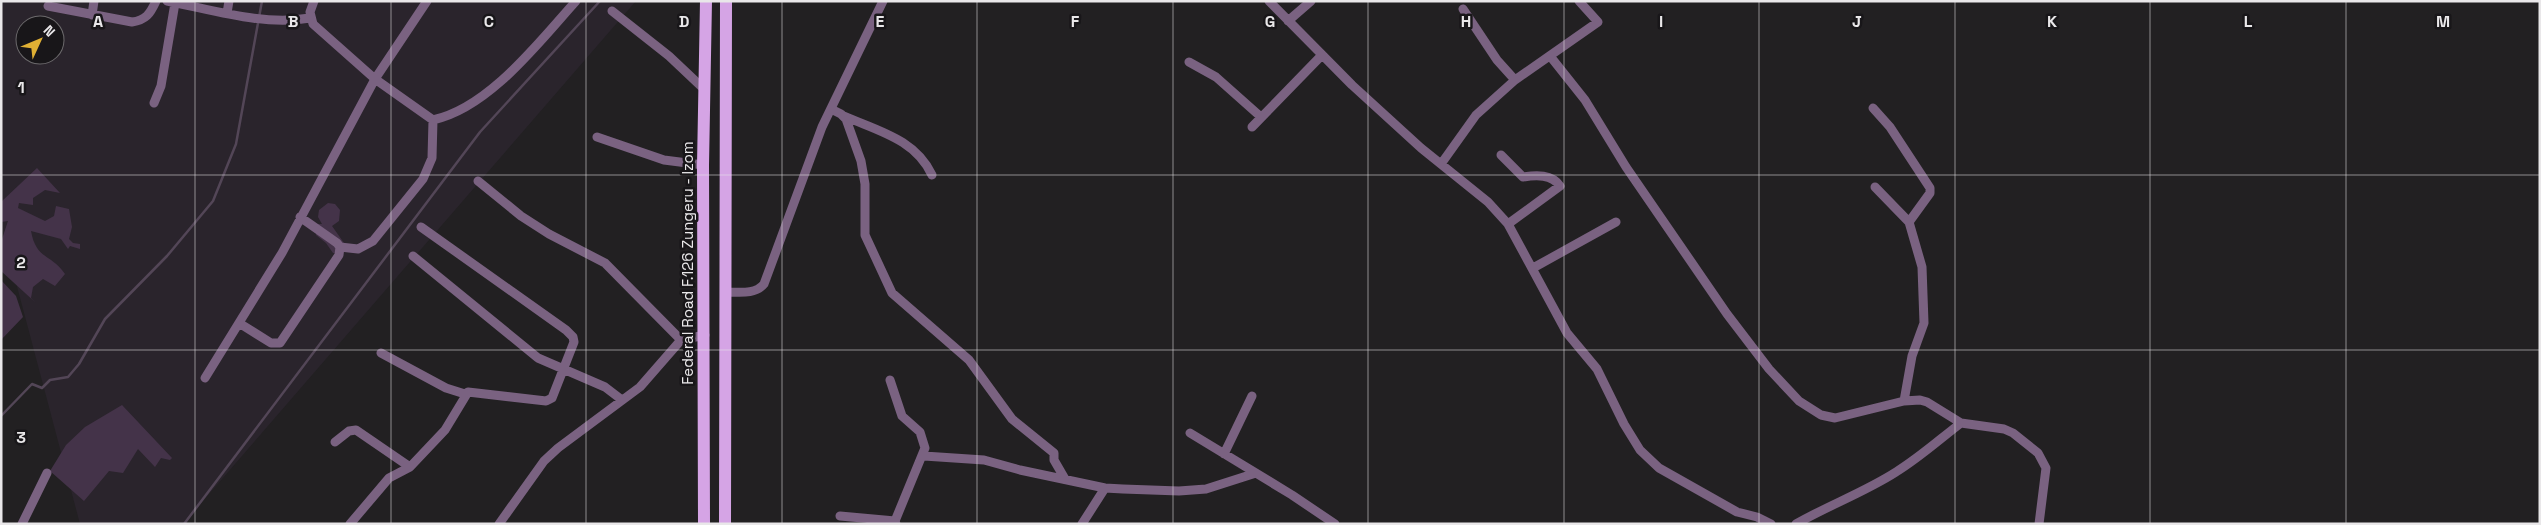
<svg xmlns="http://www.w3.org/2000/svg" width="2541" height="525" font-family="'Space Grotesk',sans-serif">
<rect width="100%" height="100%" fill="#222022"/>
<!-- built -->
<path fill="#2a242c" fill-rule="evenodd" d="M1,1H636L183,524H80L1,226ZM25,25H55V55H25Z"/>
<!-- green -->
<path fill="#443349" d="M37,168L60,193L45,190L33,198V205L19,203L18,208L45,221L54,216L56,206L69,209L72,227L69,239L73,243L80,244V249L70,246L68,249L61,239L31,231C36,260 52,254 65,274L55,286L43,279L33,287L31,298L36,303L1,271V242L8,221L1,222V202Z
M328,203L335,204L340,210L339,221L332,226L344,243L343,254L333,253L326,243L316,235V224H322L318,217L319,210Z
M1,280L16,296L23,317L1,340Z
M122,405L172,458L170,460L161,458L155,467L138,449L123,473L109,471L84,501L50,471L66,445L85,427Z"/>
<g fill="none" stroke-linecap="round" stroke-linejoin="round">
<!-- stream -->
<path stroke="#534657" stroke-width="2.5" d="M1,416L32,384L42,388L50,380L68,377L79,364L105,319L167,256L213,201L236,144L262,1
M184,524L480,132L600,1"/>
<!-- street -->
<path stroke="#7a6281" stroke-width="9" d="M167,1C214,10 262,26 310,18
M314,1L310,12L313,24L375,79L433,120C489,108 539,42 576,1
M1269,1L1352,85L1421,148L1488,202L1508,224L1567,333L1597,369L1624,424L1640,450L1659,468L1737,512L1757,517L1771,524
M48,6L132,22C146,20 150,14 156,1
M1463,9L1497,60L1515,80
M612,11L669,56L705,90
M227,13L229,1
M92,15L94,1
M1288,21L1311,1
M1550,56L1585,100L1626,167L1727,314L1769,369L1799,401L1821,415L1835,418L1904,401L1920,400L1927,402L1961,423L2004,429L2013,433L2038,453L2046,468L2039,524
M1189,62L1216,77L1261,117
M154,103L161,86L175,3
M1873,108L1890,127L1930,188V193L1909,222
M831,109L841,114L846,119L861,161L865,184V235L892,293L969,360L1012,419L1054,453V460L1065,479
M844,116C878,131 915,139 932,175
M1252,127L1322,55
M597,137L664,160L703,165
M1501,155L1523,177C1536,175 1552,174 1560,186L1508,224
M1441,164L1476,115L1515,80L1598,22L1579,1
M478,181L521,216L549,234L605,263L681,340
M1875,187L1909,222L1922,267L1924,323L1912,356L1904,401
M340,247L358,249L373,241L423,179L432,158L433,120
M413,256L538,358L605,387L622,400
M1533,268L1616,222
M725,292C739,292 755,295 764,284L822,127L883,1
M239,323L271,343H280L339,255L340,247L337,243L300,217
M381,353L446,388L465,394L468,392L546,401L552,398L574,342L573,337L566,330L421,227
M205,378L282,253L375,79L427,1
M890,380L902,416L920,432L925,448L895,521
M1190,433L1292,495L1335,524
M335,442L349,431L356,430L410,467
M1224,454L1252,396
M924,456L984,460L1020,470L1105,488L1123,489L1179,491L1206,489L1256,473
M840,516L895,521L896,524
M22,524L47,473
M350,524L389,478L410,467L445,430L468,392
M499,524L544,461L558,448L640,387L681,340L705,335
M1082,524L1105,488
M1796,524C1829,505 1865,492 1896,472C1919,458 1940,439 1961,423"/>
<!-- primary -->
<path stroke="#d5a4e5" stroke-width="12" d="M704,524L703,165L706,1
M725,524L726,1"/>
</g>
<!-- grid -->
<path fill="none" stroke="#e9e7e9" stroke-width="1" stroke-opacity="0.55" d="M195,1V524M391,1V524M586,1V524M782,1V524M977,1V524M1173,1V524M1368,1V524M1564,1V524M1759,1V524M1955,1V524M2150,1V524M2346,1V524M1,175H2540M1,350H2540"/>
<g text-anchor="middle" stroke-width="5" stroke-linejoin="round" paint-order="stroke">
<!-- street labels -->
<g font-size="15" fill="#e9e7e9" stroke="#181619">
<text transform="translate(688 263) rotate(-90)" y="5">Federal Road F.126 Zungeru - Izom</text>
</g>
</g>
<g font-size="16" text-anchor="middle" font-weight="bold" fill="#e9e7e9" stroke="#181619" stroke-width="5" stroke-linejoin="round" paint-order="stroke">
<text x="98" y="27">A</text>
<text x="293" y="27">B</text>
<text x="489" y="27">C</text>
<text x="684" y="27">D</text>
<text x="880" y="27">E</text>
<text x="1075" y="27">F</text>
<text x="1270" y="27">G</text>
<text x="1466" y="27">H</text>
<text x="1661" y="27">I</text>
<text x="1857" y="27">J</text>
<text x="2052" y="27">K</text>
<text x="2248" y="27">L</text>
<text x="2443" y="27">M</text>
<text x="21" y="93">1</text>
<text x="21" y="268">2</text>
<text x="21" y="443">3</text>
</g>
<!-- border -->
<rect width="2541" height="525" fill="none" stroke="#e9e7e9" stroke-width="5"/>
<!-- north arrow -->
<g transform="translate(40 40) rotate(46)"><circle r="24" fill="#181619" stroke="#6c6a6c"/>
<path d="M0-4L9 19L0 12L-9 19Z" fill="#e0b034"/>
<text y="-8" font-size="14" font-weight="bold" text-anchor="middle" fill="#e9e7e9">N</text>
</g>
</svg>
